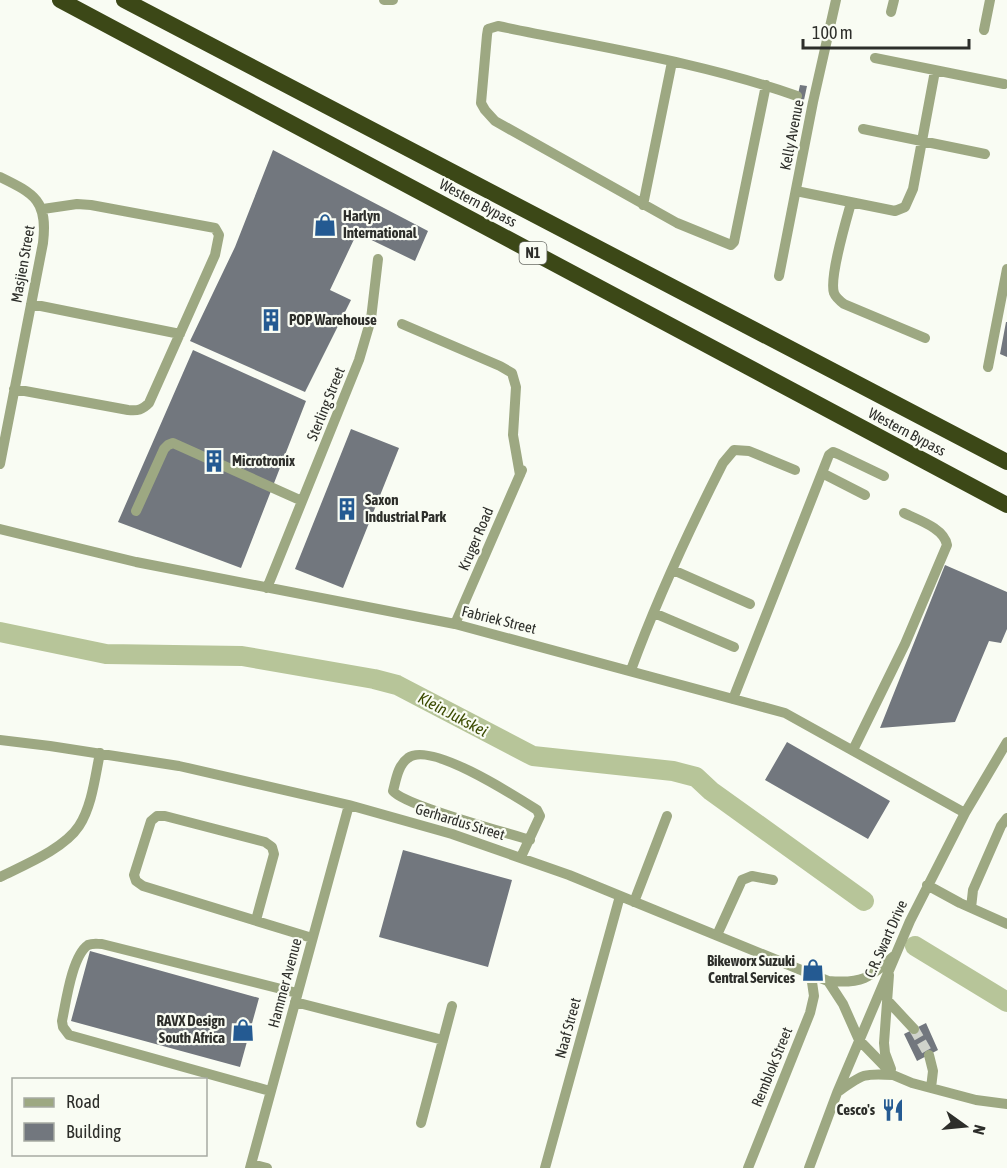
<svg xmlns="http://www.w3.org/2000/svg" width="1007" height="1168" font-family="'Asap Condensed',sans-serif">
<rect width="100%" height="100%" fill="#f9fcf3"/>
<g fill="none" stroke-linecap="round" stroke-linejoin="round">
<!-- river -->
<path stroke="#b7c599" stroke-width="20" d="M0,632L106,654L242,656L374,679L397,685L533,756L673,771L696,777L711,791L864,901
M915,946L1007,1002"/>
</g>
<!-- building -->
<path fill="#72777e" d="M800,85L807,86L801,114L794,113Z
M273,150L428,231L415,261L357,233L330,290L351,300L305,392L190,341L235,247Z
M1006,322H1007V357L1000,354Z
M193,350L306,401L241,568L118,522Z
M351,429L399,448L343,588L295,569Z
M945,565L1007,592V629L1001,643L989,641L955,722L880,728Z
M787,742L890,801L868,839L765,780Z
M403,850L512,880L488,967L379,937Z
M90,951L259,998L240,1067L71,1021Z
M926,1023L938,1050L917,1061L904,1034Z"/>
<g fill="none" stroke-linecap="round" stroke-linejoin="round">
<!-- minor-tunnel -->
<path stroke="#d0d3cb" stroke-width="10" stroke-dasharray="10 5" stroke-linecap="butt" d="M914,1029L929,1055"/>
<!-- minor -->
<path stroke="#9da882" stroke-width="10" d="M384,0H393
M891,12L894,0
M984,30L990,0
M875,58L1004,84
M766,85L734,242L731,245L677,223L495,121L485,110L481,103L487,35L488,29L498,26C598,47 701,62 797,96
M863,129L985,154
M0,177C35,194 48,201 43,243L0,464
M796,191L895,211L905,207L913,189L935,71
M851,203C846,221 829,278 834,293C836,298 840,301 844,304L925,338
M643,205L672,62
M779,276L813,102L836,0
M31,304L180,334
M402,324L500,366L512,373L516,387L513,435L520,475
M988,367L1007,269
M14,389L128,410C138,411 142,410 149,403L215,255L219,235L215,228L91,205L77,204L43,209
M822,473L865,495
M136,511L164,449L168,445L173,443L302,501
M0,529L136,562L455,624L785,713L965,813
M673,570L750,604
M267,588L359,360L371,319L378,259
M654,613L734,647
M455,624L522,470
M631,670C657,599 689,530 723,463L734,450L749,451L795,470
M733,699L829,455L833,452L838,454L884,476
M0,740L50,746L179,766L349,805L452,834L569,875L828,981C863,984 869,978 894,956
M853,750L905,644L947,545C944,528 918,520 904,513
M521,857L540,816L537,810C515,796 430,741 408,758C398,765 396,780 393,791C405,806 505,832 530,840
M0,877C24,865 64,849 79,826C92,806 95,777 100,753
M927,885L960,903L1007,924
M634,902L667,816
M971,908L973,890L1001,826L1007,818
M256,920L274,854L272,847L265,842L165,816H157L151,821L134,875L136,881L143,886L312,938
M717,935L742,880L752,876L773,880
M889,975L884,1043L885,1053L891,1069
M828,981L843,1004L859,1040L893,1075L912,1083L976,1100L1007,1104
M887,1000L914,1029
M295,1002L443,1040
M929,1055L933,1071L931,1088
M270,1091L69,1035L63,1027L62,1021C66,1002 72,956 88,945C93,943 97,944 102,944L297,993
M839,1091C863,1074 864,1073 893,1075
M421,1123L452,1006
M251,1164L267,1168
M250,1168L349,805
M545,1168L620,896
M748,1168L810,1013L814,996L811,975
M809,1168L837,1093L910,921L965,813L1007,742"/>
<!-- highway -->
<path stroke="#3c4817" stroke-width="16" d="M60,0L1007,505
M124,0L1007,462"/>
</g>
<!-- icons -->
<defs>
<g id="shop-bare" transform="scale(1.8)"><path d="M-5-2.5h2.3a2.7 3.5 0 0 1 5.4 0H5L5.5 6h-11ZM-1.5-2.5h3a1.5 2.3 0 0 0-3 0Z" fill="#245a92" stroke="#f9fcf3" stroke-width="2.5" paint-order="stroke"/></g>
<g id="building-bare" transform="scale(1.8)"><path d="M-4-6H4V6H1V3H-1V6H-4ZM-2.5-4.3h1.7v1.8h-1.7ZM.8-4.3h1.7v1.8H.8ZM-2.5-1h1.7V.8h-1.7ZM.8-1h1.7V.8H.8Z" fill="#245a92" stroke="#f9fcf3" stroke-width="2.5" paint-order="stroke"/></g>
<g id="restaurant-bare" transform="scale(1.8)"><path d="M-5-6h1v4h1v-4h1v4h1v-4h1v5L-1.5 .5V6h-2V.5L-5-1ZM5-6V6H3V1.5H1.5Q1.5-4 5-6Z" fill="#245a92" stroke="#f9fcf3" stroke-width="2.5" paint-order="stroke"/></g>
</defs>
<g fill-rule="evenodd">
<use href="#shop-bare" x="325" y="225"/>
<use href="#building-bare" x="271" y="320"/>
<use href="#building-bare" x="214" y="461"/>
<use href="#building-bare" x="347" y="509"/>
<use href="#shop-bare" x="813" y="970"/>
<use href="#shop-bare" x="243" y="1030"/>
<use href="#restaurant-bare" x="893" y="1110"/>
</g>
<g text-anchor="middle" stroke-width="4.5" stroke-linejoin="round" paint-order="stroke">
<!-- shield labels -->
<rect fill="#f9fcf3" stroke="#6a6c66" stroke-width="1.5" x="519.5" y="242" width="27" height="22" rx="4.5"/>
<g font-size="14" font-weight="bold" fill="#2d2e2a">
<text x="533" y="258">N1</text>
</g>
<!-- street labels -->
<g font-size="15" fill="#2d2e2a" stroke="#f9fcf3">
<text transform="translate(792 135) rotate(-79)" y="5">Kelly Avenue</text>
<text transform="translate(478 203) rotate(28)" y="5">Western Bypass</text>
<text transform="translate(23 264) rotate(-80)" y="5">Masjien Street</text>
<text transform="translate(326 404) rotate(-68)" y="5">Sterling Street</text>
<text transform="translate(907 432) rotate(28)" y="5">Western Bypass</text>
<text transform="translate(476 539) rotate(-67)" y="5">Kruger Road</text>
<text transform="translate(499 620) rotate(14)" y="5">Fabriek Street</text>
<text transform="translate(460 822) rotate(17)" y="5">Gerhardus Street</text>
<text transform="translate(886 939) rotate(-66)" y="5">C.R. Swart Drive</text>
<text transform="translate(285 983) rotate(-75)" y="5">Hammer Avenue</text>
<text transform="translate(568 1028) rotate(-75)" y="5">Naaf Street</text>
<text transform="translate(772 1067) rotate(-68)" y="5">Remblok Street</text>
</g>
<!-- poi labels -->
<g font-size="15" font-weight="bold" fill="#2d2e2a" stroke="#f9fcf3" text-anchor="start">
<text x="343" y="221">Harlyn<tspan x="343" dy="17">International</tspan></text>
<text x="289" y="325">POP Warehouse</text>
<text x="232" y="466">Microtronix</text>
<text x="365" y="505">Saxon<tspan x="365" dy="17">Industrial Park</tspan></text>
<text x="795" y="966" text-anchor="end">Bikeworx Suzuki<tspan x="795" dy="17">Central Services</tspan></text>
<text x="225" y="1026" text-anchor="end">RAVX Design<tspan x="225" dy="17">South Africa</tspan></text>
<text x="875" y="1115" text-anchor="end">Cesco's</text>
</g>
<!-- water labels -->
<g font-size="16" font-style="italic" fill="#3b4a01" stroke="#f9fcf3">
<text transform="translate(453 714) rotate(28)" y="6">Klein Jukskei</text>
</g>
</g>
<!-- legend -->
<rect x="12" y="1078" width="195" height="78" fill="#f9fcf3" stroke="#a7aaa3" stroke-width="1.5"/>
<rect x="24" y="1098" width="30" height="9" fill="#9da882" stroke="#a7aaa3" stroke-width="1.5"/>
<text x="66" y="1108" font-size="18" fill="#2d2e2a">Road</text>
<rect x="24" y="1123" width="30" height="18" fill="#72777e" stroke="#a7aaa3" stroke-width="1.5"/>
<text x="66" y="1138" font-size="18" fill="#2d2e2a">Building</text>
<!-- north arrow -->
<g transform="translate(965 1126) rotate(105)" stroke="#f9fcf3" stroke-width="4.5" paint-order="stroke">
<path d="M0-4.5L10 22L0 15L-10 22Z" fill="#2d2e2a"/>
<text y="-9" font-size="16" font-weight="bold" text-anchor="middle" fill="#2d2e2a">N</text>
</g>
<!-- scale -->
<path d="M803 39v9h166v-9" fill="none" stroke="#2d2e2a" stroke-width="3"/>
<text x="812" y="39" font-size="18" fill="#2d2e2a" stroke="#f9fcf3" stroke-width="4.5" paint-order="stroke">100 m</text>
</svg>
